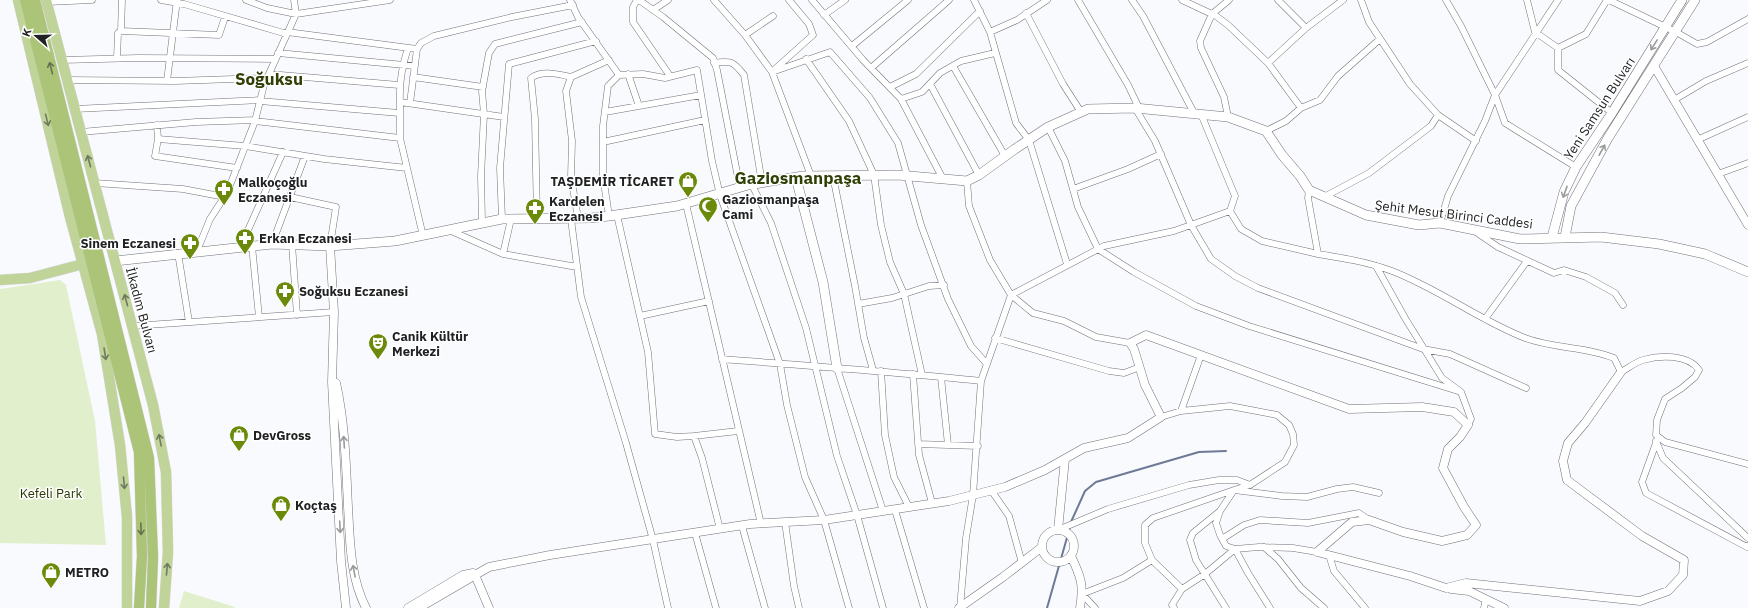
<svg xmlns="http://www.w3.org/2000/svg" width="1748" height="608" font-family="'IBM Plex Sans',sans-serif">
<rect width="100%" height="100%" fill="#f8fafe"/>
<!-- green -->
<path fill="#e2efcc" d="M60,280L66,285L95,421L106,545L0,543V289Z
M184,591L235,607L234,608H179Z"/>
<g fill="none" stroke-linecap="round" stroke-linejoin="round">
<!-- stream -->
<path stroke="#6e7996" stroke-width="2" d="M1071,522L1085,491L1096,482L1199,452L1226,451
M1047,608L1070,527"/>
<!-- minor casing -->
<g stroke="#707278" stroke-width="7">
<path id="minor" d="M161,0L184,4L287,34
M246,0L267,8L296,14L390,0
M570,0L578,17L619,75L608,86L603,126V176L609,216
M637,0L633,7V22L670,76
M639,0L663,17L713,58L717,70L740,188
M714,0L745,35L772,72L811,176
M812,0L863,60L901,99L943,179
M974,0L990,32L1016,123L1029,140L1067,264
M1078,0L1128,85L1139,108
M1132,0L1143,16L1194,113
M1182,0L1216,16L1228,25L1268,63L1301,108
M1278,0L1306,28
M1361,0L1369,22L1410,84L1438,115L1476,141
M1446,0L1461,26L1495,95L1505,123L1576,167
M1527,0L1535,32L1558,48L1586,34L1607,0
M1609,0L1676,32L1697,44L1707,42L1748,19
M47,2L92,0
M653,10L668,0
M1026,13L1063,84L1081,112
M824,15L845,0
M121,31L219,35L225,17
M287,32L417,49
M990,32L1017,20L1047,0
M745,35L773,16
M852,46L908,0
M1558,48V70L1612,113
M278,53L415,66
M117,58L118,33L121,31L122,0
M806,59L849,121L874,175L881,225L890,262L904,294L922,375
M62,60L138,58L275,59
M714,63C731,60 734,62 744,75L762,183
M1268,63L1306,28L1343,0
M953,66L1005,156
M871,68L949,0
M775,69L813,35L809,24L789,0
M772,72L830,52L870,98L898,143L921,225L948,299L971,346L987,364
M269,74L399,85
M628,74L639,106
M619,75L643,74L665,78L697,70L712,161L720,195L780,364L787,405L805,477L824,520L849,608
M413,77L483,87
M67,80L175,81L267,78
M167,81L177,0
M930,84L979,175
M890,87L916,74L980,11
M901,99L922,92L940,73L961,61L995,53
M1674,100L1706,81L1748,63
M260,101L399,113
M400,102C399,82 402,66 408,48
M410,103L417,49L421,43L434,36L512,17L573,5
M1135,108L1155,141L1191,225L1211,259L1235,276L1258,288L1423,349L1450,354L1526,388
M75,109L260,100
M605,112L701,95
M1201,114L1235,196L1230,211
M1228,117L1224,97L1201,48L1200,41L1212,14L1229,0
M255,121L400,138
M157,125L158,139L155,156L237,168
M1048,127L1065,161L1078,207L1098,249L1134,272L1196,306L1249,326L1461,392
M1266,131L1286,121L1301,108L1320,100L1338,76L1380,39
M81,132L196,122L256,120
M158,139L245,146L324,159L407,168
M1697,140L1748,117
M603,142L705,120
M1718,174L1748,163
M833,176L855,286L864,338L873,370
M95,183L183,189L225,197
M752,185L771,223L806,328L837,456L857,515L883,608
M1073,189L1128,169L1161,154
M1309,190L1308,198L1318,254C1343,258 1368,262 1392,271C1439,289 1479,320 1525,338C1554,349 1585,346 1614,358L1621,372C1628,368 1636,362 1643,360C1660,355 1688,354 1699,370L1695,377L1682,388L1665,399L1657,420L1656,435L1665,442L1748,464
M290,197L336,207L330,246
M1324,197L1369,173L1431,126L1438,115
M686,204L761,524
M617,215L648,352L655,434L677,437L694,436L702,458L720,529
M578,218L571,177L572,141L566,91L571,77L609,60
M502,219L500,168L509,64L596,41
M511,219L503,254L577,267
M537,219L535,119L531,78C542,70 559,74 571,77
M571,219L581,297L626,443L653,540L668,608
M482,222L481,176L484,114L482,91L489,53L495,44L582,22
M1440,223L1448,196L1485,121L1495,95L1558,0
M449,230L503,254
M1476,232L1498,247L1554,273L1564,270L1586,277L1615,293L1623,305
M423,236L400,138V102L504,117
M272,244L305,156
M292,244L297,315
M252,246L259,317
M240,248L283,152
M197,251L210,219L227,193L255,121L264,85L296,14L294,0
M178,253L189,322
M1376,266L1405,318L1442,378L1461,392L1471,419L1468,425
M858,304L892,298L929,286L944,285
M640,316L709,301
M1485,319L1527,261
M133,326L334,312
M995,338L1109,371L1124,373L1140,367
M1130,343L1096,337L1064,321L1033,313L1011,295L1104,246L1174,231L1230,211L1241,229L1262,241L1318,254
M722,359C809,366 895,372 981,381
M837,368L883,511
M881,371L885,435L894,477L909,507
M913,374L919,455L932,503
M941,377L948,445
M1181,411L1201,355
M1161,417L1181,411L1230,406L1277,415L1289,425L1293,434L1294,445L1285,462L1250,485L1234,490L1220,511L1216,523L1220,535L1226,546L1235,549L1259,547L1293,548L1317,552
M694,436L738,431
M1656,441L1663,458L1748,538
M1656,443L1642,482L1646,493L1747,547L1748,546
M918,444L978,446
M991,490L1009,516L1022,563
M895,510L924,608
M1220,511L1193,533L1190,540L1196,560L1226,608
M785,522L794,586L799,608
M742,526L765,608
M1058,530L1108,509L1189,485L1219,480H1237L1250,485
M695,533L716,608
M1222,539L1244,525L1260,520L1308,523L1359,513L1369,520
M1264,547L1278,559L1301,588L1324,608
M1329,555L1334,571L1365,608
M1182,589L1152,560L1145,543V525L1153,518L1234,490L1282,496L1307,497L1337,489L1353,487L1379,493
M960,608L966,538L973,495L981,381L1011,295L990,260L969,206L967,181
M1095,608L1082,594L1123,578L1152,560
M1174,608L1172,605L1182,589L1205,574L1235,549L1248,573L1270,608
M1484,608L1486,599"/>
</g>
<!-- tertiary casing -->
<g stroke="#707278" stroke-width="9">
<path id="tertiary" d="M1654,66L1748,225
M330,246L334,312L332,382L341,561L346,608
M336,383C345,423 346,465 348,507C350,541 350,577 366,608
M1042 546a16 16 0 1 1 32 0a16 16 0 1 1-32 0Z
M1058,530L1065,459
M1317,552L1410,576L1446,588L1466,583L1640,601L1668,591L1683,575L1684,560L1642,536L1567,480L1563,461L1568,443L1585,423L1621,372
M1071,556C1081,577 1084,585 1080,608
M475,575L489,608
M1451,589L1469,591L1504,608
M408,608L463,575L473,573
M419,608L489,567L550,555L750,524L824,520L949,501L1005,487L1045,470L1084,448L1128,438L1161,417L1145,385L1134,349L1130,343L1146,335L1349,409L1422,407L1454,412L1468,425L1460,437L1448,449L1443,468L1464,507L1476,525L1467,535L1442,541L1403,532L1369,520L1352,522L1317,552
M959,608L1003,577L1042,547"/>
</g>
<!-- secondary casing -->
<g stroke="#707278" stroke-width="10">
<path id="secondary" d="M796,178L823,282L837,368
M1552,237L1564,192L1576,167L1612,113L1682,0
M1565,237L1571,206L1608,138L1695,0
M115,261L272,244L330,246L395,241L502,219L591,218L609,216L677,206L748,185L803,176L898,175L967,181L979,175L1015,149L1048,127L1088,109L1135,108L1228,117L1266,131L1282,155L1300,176L1309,190L1366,215L1419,225L1440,223L1520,239L1601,237L1659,244L1705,254L1748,272"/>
</g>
<!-- primary casing -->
<g stroke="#d7d7d7" stroke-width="11">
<path id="primary" d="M18,0L70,217L102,334L120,445L127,517V608
M46,0L153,405L166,472L168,552L164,608
M0,280L30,278L83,264"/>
</g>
<!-- trunk casing -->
<g stroke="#d7d7d7" stroke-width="11">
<path id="trunk" d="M25,0L139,452L142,556L139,608
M35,0L149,458L153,557L151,608"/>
</g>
<!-- minor -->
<use href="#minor" stroke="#fff" stroke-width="6"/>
<!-- tertiary -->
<use href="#tertiary" stroke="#fff" stroke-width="8"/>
<!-- secondary -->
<use href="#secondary" stroke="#fff" stroke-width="9"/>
<!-- primary -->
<use href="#primary" stroke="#c0d399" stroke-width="10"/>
<!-- trunk -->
<use href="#trunk" stroke="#abc477" stroke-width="10"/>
</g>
<!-- one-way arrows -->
<defs><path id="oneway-shaft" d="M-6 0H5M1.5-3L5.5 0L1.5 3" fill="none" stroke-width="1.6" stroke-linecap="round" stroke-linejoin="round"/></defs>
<g stroke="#9b9b9c">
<use href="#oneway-shaft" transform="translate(1654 45) rotate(122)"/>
<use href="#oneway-shaft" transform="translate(1602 150) rotate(-61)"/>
<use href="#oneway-shaft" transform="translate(1565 192) rotate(110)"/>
<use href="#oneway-shaft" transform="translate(344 442) rotate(-94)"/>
<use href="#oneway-shaft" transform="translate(340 527) rotate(87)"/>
<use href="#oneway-shaft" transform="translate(354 571) rotate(-101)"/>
</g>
<g stroke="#66724d">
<use href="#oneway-shaft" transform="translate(51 68) rotate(-104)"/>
<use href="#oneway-shaft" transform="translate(141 529) rotate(88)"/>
</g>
<g stroke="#707a5e">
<use href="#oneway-shaft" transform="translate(47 120) rotate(76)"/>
<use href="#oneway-shaft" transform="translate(89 161) rotate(-105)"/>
<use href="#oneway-shaft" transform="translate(126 300) rotate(-105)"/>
<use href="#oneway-shaft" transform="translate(105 354) rotate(81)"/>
<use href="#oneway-shaft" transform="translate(160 440) rotate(-101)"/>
<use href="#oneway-shaft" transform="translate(124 483) rotate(85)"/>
<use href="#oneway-shaft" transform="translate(167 569) rotate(-85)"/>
</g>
<!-- icons -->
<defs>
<g id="shop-pin" transform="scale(1)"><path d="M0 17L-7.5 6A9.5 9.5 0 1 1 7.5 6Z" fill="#6b8a09" stroke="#fff"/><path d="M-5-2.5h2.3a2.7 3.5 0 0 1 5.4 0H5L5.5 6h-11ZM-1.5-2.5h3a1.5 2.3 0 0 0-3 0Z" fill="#fff"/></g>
<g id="pharmacy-pin" transform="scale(1)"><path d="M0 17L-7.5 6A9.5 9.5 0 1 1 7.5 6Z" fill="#6b8a09" stroke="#fff"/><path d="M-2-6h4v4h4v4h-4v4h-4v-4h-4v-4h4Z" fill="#fff"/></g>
<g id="mosque-pin" transform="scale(1)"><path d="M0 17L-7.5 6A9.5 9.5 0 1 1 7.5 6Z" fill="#6b8a09" stroke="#fff"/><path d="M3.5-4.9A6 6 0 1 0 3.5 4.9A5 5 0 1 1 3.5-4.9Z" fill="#fff"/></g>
<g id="theatre-pin" transform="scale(1)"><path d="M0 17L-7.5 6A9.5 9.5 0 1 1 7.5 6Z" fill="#6b8a09" stroke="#fff"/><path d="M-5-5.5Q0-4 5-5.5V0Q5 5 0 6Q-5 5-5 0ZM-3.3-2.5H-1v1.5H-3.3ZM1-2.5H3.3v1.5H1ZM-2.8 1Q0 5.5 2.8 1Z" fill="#fff"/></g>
</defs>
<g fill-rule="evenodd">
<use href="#shop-pin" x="688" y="181"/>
<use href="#pharmacy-pin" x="224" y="189"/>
<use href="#mosque-pin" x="708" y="206"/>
<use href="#pharmacy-pin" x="535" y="208"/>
<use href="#pharmacy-pin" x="245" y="238"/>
<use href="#pharmacy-pin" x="190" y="243"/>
<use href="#pharmacy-pin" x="285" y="291"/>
<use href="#theatre-pin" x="378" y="343"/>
<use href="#shop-pin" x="239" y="435"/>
<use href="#shop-pin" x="281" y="505"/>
<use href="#shop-pin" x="51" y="572"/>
</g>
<g text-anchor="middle" stroke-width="3" stroke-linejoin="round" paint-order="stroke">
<!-- street labels -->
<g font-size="13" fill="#202123" stroke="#fff">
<text transform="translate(1599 108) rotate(-57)" y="5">Yeni Samsun Bulvarı</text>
<text transform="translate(1454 214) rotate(7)" y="5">Şehit Mesut Birinci Caddesi</text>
<text transform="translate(142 310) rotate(75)" y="5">İlkadım Bulvarı</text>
</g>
<!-- poi labels -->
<g font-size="13" font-weight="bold" fill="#202123" stroke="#fff" text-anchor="start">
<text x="674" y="186" text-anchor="end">TAŞDEMİR TİCARET</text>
<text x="238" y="187">Malkoçoğlu<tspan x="238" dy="15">Eczanesi</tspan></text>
<text x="722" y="204">Gaziosmanpaşa<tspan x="722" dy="15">Cami</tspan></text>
<text x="549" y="206">Kardelen<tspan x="549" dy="15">Eczanesi</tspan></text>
<text x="259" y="243">Erkan Eczanesi</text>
<text x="176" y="248" text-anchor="end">Sinem Eczanesi</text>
<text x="299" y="296">Soğuksu Eczanesi</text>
<text x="392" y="341">Canik Kültür<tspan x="392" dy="15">Merkezi</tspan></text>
<text x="253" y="440">DevGross</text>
<text x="295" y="510">Koçtaş</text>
<text x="65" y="577">METRO</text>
</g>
<!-- park labels -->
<g font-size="13" fill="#293703" stroke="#fff">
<text x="51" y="498">Kefeli Park</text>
</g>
<!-- district labels -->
<g font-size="17" font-weight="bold" fill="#2f3f06" stroke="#fff">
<text x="269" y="85">Soğuksu</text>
<text x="798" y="184">Gaziosmanpaşa</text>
</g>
</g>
<!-- north arrow -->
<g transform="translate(36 36) rotate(290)" stroke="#ffffff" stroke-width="3" paint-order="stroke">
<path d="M0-3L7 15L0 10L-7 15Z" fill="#202123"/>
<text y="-6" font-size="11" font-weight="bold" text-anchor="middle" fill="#202123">K</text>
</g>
</svg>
